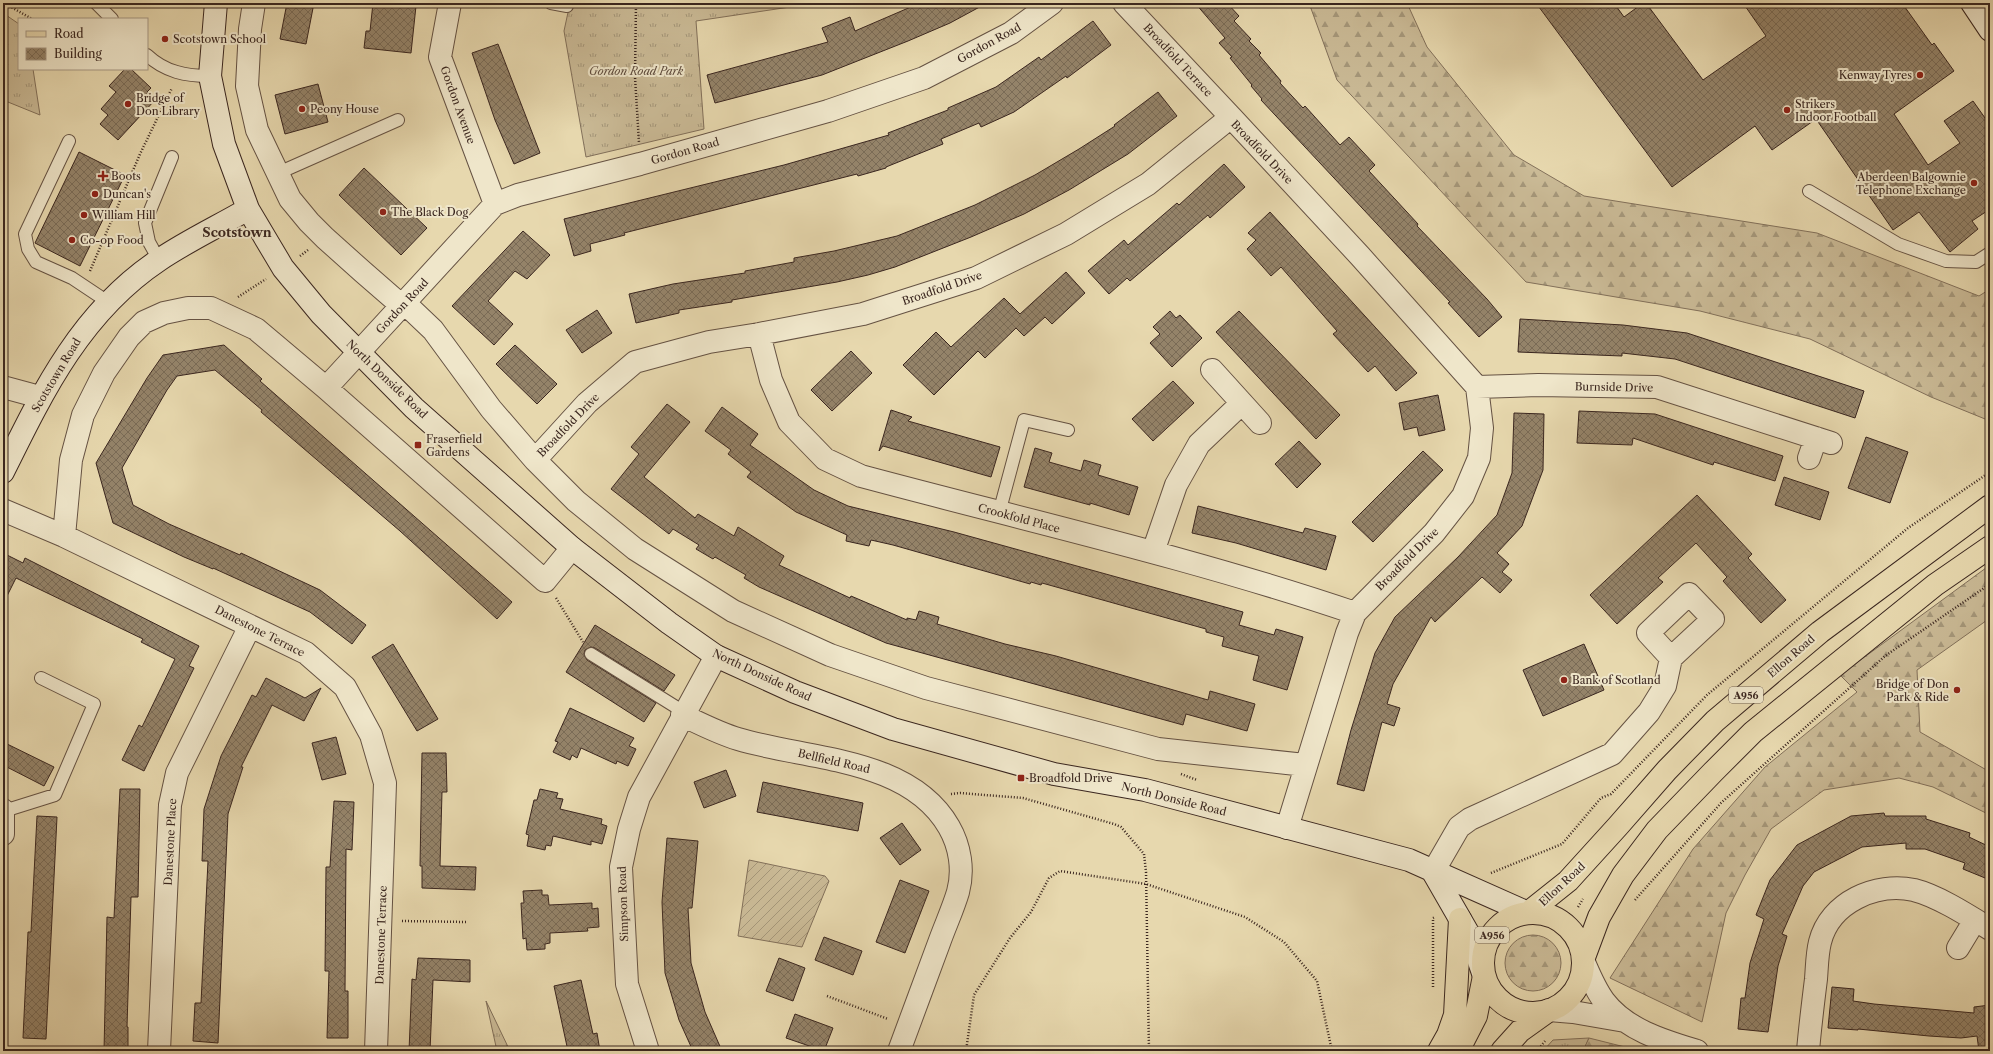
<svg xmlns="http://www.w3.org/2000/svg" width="1993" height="1054" font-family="'Libre Caslon Text',serif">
<defs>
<pattern id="grass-tufts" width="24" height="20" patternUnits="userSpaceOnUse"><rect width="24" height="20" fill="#caba96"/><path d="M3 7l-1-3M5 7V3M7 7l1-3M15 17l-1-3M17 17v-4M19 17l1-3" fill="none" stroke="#a5977a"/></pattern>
<pattern id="forest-firs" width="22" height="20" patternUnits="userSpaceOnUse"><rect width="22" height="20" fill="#caba96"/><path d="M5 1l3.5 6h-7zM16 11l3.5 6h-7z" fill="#a5977a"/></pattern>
<pattern id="garden-furrows" width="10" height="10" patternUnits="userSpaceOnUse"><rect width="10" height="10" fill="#caba96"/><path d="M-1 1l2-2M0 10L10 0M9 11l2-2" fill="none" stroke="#a5977a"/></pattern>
<pattern id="building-cross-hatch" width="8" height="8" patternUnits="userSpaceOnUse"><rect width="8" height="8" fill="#948369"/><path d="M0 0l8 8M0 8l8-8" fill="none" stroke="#7a6b56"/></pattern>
</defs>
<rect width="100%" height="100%" fill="#e7d8ae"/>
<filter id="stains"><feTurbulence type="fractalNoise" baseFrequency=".005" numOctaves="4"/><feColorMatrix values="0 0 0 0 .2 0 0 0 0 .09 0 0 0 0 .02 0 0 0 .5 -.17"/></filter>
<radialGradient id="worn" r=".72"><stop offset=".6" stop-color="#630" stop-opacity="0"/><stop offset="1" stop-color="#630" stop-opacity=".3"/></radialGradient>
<!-- grass -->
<path fill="url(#grass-tufts)" stroke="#82705a" d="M570,3H817L696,21L704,129L586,157L564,31Z
M3,13L19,24V69H33L40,115L3,100Z
M486,1001L510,1051H497Z
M1589,1038L1583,1051H1543L1553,1040Z"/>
<!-- forest -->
<path fill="url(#forest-firs)" stroke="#82705a" d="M1309,3H1407L1427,47L1514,155L1584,196L1817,233L1979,296L1990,289V421L1931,397L1810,339L1700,311L1526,282L1337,80Z
M1990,565V618L1917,670L1920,732L1990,772V815L1933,787L1899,778L1824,790L1771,829L1745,875L1726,913L1702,1022L1610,978L1693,849L1765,767L1857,692L1840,675Z
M1505 963a28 28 0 1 1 56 0a28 28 0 1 1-56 0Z
M1589,1038L1641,1051H1583Z"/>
<!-- garden -->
<path fill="url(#garden-furrows)" stroke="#82705a" d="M749,860L825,876L829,881L802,947L738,936Z"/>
<!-- building -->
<path fill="url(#building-cross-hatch)" stroke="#3a261f" d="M287,3H314L306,44L280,39Z
M373,3L416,6L411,53L364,48L366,31H370Z
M920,3H987L950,23L908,41L822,75L715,103L707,75L828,42L822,28L850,17L855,31Z
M1195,3H1227L1239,16L1234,21L1251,39L1249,41L1261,53L1259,55L1281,81L1280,83L1303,108L1305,106L1340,145L1349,137L1375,165L1369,171L1418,224L1417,226L1487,299L1502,317L1479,337L1448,303L1450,302L1261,100L1262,99L1251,86L1252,85L1230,58L1232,57L1219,43L1225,38Z
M1536,3H1614L1624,17L1643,3H1646L1703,80L1766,36L1743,3H1902L1932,45L1934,43L1954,71L1894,114L1928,165L1960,143L1944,121L1973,101L1990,125V209L1972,221L1978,229L1950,252L1919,212L1893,230L1816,119L1772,150L1755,126L1672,187Z
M1093,21L1111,45L1067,78L1066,76L1014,112L981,127L979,123L941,139L943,144L886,167V168L858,176L857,174L624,233L625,235L590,244L591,251L574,256L564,219L784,165L889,135L888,133L948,110V108L996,87L1039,57L1041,60Z
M498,44L540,153L514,164L495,120L472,53Z
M125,69H131L151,88L147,92L155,100L118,140L100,124L108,115L101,109L116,92L109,86Z
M318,84L328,122L285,134L275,95Z
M1158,92L1177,116L1128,154L1069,190L1024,214L971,237L895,267L868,275L837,282L732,300V302L679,310V313L636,323L629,294L673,284L745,273V271L794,262V258L834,251L897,236L975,205L1035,175L1079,149L1115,126L1114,125Z
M79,152L125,175L80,266L35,243Z
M1224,164L1245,187L1210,218L1208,215L1130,281L1127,278L1109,294L1088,271L1124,240L1128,245L1177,203L1179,205Z
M364,168L427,228L401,255L339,195Z
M1270,212L1417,373L1396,391L1375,366L1368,372L1333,334L1337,331L1281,267L1271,276L1247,249L1256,240L1248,233Z
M523,231L550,255L527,279L515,271L488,301L513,324L494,345L452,306Z
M1066,272L1085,293L1052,324L1045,317L1024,336L1016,328L985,358L978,351L934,395L903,365L936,332L951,347L1004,298L1020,314Z
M597,310L612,333L582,353L566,330Z
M1170,311L1176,318L1180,315L1202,338L1172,367L1150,343L1160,334L1153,327Z
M1239,311L1340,415L1316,439L1216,332Z
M1520,319L1623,325L1687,333L1864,391L1855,418L1675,359L1622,353V356L1518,352Z
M224,345L262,379L260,381L512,602L497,619L400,531L261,412L262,410L215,370L177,376L167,390L122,468L133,505L169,524L240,555L241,553L320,590L366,625L352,644L310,612L213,568V569L184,557L113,523L96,463L147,378L163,355Z
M515,345L557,384L537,404L496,364Z
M851,351L872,373L832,411L811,390Z
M1173,381L1194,403L1153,441L1132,419Z
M1438,395L1445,430L1419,436L1417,427L1404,430L1399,403Z
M667,404L690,422L644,477L695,518L698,514L734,536L738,527L784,556L779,565L850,598L851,596L907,620V618L916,620L919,611L939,617L937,624L1005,644L1056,656L1208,700L1210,691L1255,704L1247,731L1186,714L1183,725L886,643L759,587L744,578L746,575L715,557L713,559L696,549L699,545L673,529L669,534L611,489L639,454L631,447Z
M722,407L758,434L750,445L814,490L848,506L954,532L1243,612L1239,625L1274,635L1276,629L1303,637L1287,690L1253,680L1259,656L1222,646L1224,637L1206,632V629L1042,583L1041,585L1031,582L1030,584L893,545L871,540L869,546L846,541L847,535L796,512L747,477L751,472L728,454L731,450L705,431Z
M891,410L912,417L908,421L1000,447L991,477L883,446L879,451Z
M1579,411L1655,414L1783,456L1775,481L1714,462L1713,465L1633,438L1632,445L1577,443Z
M1514,413L1544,414L1543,470L1522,526L1497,553L1509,564L1502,572L1512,580L1500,593L1482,577L1435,622L1431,617L1393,684L1387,704L1400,708L1394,726L1382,722L1364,791L1337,784L1351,730L1375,653L1395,617L1458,557L1497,515L1512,473Z
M1866,437L1908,452L1890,503L1848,488Z
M1299,441L1321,464L1297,488L1275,464Z
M1035,448L1052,453L1049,462L1081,471L1084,460L1101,465L1098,475L1138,487L1129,515L1090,503V505L1024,487Z
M1423,451L1443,470L1373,542L1352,522Z
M1784,477L1829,492L1820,520L1775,505Z
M1697,495L1752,554L1748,558L1786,600L1761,623L1723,581L1727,577L1696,543L1658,578L1663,582L1617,624L1590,595Z
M1198,506L1303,533L1305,528L1336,536L1326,570L1236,543L1192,533Z
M3,553L23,563L25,558L199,646L189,666L194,668L144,771L122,760L139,725L142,727L175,659L141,642L143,639L16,578L3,604Z
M595,625L675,675L664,691L595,648L591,647L585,650L584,654L587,660L656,703L644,722L566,672Z
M393,644L438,719L417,731L372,657Z
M1584,644L1604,690L1543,716L1523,670Z
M266,678L305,698L321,688L304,721L272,705L241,767H243L228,814L218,1043L193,1041L195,1003H201L208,861H202L204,809L221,756L252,695L256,697Z
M570,708L634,738L629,746L636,749L628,766L617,761L616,764L581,748L577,758L572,755L570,760L553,752L558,742L555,741Z
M336,737L346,774L322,780L312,743Z
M3,742L54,767L44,786L3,765Z
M422,753H446L447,792H442L440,866L476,867L475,890L422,888V866H420Z
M726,770L736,796L704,808L694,782Z
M763,782L863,803L858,831L757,812Z
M120,789H140L138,897H131L127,1027H128V1051H104L107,917L114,918Z
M540,789L558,793L556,798L563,799L560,809L602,819L601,824L607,826L602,844L591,841V845L553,836L551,846L546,845L545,850L527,846L529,835L526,834L534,800H537Z
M334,801L354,802L352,850L346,849L345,991H348V1038H327L329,971H325L326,867H330Z
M1884,813L1885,816H1926V819L1970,833L1969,837L1990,847V880L1963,869L1965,863L1925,849H1906V843L1862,847L1814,872L1803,886L1782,934L1787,936L1778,966L1768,1032L1738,1029L1741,998H1745L1750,963L1764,919L1756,915L1770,880L1797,845L1851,816Z
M37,816L57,817L46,1039L23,1038L28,932H31Z
M902,823L921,850L900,865L880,838Z
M667,838L698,841L692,908H688L691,963L705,1012L722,1051H693L679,1020L665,973L662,902Z
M900,880L929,891L905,953L876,942Z
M542,890V895H548L549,905L592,903V909L598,908L599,927L587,928L588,931L550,933V943L545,944V949L527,950L526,938L523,939L521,903H524L523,891Z
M824,937L862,951L853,975L815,960Z
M418,958L470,960V982L433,980L430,1051H409L412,979L416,980Z
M779,958L805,968L793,1001L766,991Z
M581,980L593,1034L597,1033L600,1051H568L554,986Z
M1832,987L1854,989L1853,1001L1874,1004L1974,1013V1007L1990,1005V1051H1979L1977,1036L1961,1038L1929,1036L1858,1029V1030L1828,1028Z
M795,1014L833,1028L824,1051L786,1038Z"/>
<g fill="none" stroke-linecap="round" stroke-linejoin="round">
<!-- lane casing -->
<g stroke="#655243" stroke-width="14">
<path id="lane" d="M96,3L112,19
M551,3L567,6
M147,55C165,72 186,76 210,76
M69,141L25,234L28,249L36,262L72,278L108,302
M276,174L398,120
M1809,191L1898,244L1946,261L1976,262L1990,253
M159,260L149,242L145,223L172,157
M999,513L1024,420L1068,430
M591,654L684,712
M4,811L55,795L94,704L41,678"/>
</g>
<!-- street casing -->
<g stroke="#655243" stroke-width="24">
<path id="street" d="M254,3L250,29L247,86L257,130L290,199L309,222L325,238L363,272L394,299L413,311L433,330L491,409L535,460L576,501L635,549L733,611L830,655L926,688L1158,749L1305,765
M450,3L440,57L495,204
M1124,3L1231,117
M759,334L771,380L789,422L825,459L861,476C1025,520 1193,558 1355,613
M1212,370L1260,423
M3,387L40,397
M1477,387L1538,385L1657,387L1831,443
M326,388L495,204L518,195L640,164L828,111L924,78L1011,33L1052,3
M1809,458L1816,438
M535,460L587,403L635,362L709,342L759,334L863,314L976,278L1066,234L1148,184L1231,117L1360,256L1477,387L1482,428L1479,458L1463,496L1434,533L1355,613L1347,633L1287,828
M3,510L64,536L306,653L345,687L371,735L385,783L376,1051
M64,536L71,460L83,415L104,373L129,337L144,322L164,313L188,308H211L256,329L326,388L545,581L572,548
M1153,552L1176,485L1199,444L1242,403
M682,715C701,724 718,733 738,739C807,760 909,757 949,827C960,846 964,870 958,892C953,909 945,926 939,943C926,979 912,1015 899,1051
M3,810V834
M1433,872L1459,827L1470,819L1612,754L1649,712L1665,686L1671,658L1713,619L1689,594L1648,633L1671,658
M1958,948L1975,920
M1583,960C1589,974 1595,989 1604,1001C1626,1030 1664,1041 1697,1051
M1549,1010L1573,1012L1625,1021
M159,1051L170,805L177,773L250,626
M648,1051L627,984L621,867L629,829L639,797L716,656
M1808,1051C1810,1027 1813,1003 1816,979C1817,967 1817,954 1820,942C1830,902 1876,882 1914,890C1938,896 1969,916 1990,929"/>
</g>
<!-- secondary casing -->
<g stroke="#3a261f" stroke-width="24">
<path id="secondary" d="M216,3L210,76L224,144L248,209L283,268L321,314L414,408L572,548L669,623L716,656L795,692L893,729L1054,774L1145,790L1409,860L1528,913
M1972,3L1990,30
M3,472C43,391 81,312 159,260C187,241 219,226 248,209
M1433,872L1471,938L1484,976"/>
</g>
<!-- primary casing -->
<g stroke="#3a261f" stroke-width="24">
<path id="primary" d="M1528,913L1568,881L1618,826L1667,770L1715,721L1820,632L1990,506
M1483 963a50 50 0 1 1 100 0a50 50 0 1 1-100 0Z
M1583,960L1599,917L1623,875L1657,830L1713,772L1753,732L1935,585L1990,547
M1439,1051L1448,1035L1455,1015L1460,919
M1458,1051L1476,1016L1484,976
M1502,1051L1520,1031L1548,1011"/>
</g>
<!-- path -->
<path stroke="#3a261f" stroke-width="2.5" stroke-dasharray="1 2" stroke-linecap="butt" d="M4,3L32,19
M636,3L635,77L639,143
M163,105L184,115L196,114
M300,256L308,250
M90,271L140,154L172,88
M238,297L266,279
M556,598L583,642
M1181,774L1197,780
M951,794L960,793L1023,798L1114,824L1121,827L1144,854L1146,872L1149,1051
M1491,873L1562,844L1601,798L1611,794L1707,695L1908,528L1990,472
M1635,900L1721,803L1885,656L1990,584
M1578,907L1583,899
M402,921L467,922
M1433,987V918L1435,917
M827,996L888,1019
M966,1051L974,995L1010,938L1031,912L1049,878L1060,871L1146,884L1245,917L1284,942L1317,981L1332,1051
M1537,1051L1545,1041"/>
<!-- lane -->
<use href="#lane" stroke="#efe6ca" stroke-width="12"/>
<!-- street -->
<use href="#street" stroke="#efe6ca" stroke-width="22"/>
<!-- secondary -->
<use href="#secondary" stroke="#efe6ca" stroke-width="22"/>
<!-- primary -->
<use href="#primary" stroke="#e7d8ae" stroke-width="22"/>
</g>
<!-- markers -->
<g fill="#8f2418" stroke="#efe6ca" stroke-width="1.5">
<circle cx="165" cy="39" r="4"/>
<circle cx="1920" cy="75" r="4"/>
<circle cx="128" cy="104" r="4"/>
<circle cx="302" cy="109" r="4"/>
<circle cx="1787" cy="110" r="4"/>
<path d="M101 170h4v4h4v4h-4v4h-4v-4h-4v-4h4z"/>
<circle cx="1974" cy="183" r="4"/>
<circle cx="95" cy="194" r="4"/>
<circle cx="383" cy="212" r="4"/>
<circle cx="84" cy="215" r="4"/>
<circle cx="72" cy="240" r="4"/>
<rect x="414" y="441" width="8" height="8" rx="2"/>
<circle cx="1564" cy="680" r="4"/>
<circle cx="1957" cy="690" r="4"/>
<rect x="1017" y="774" width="8" height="8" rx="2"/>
</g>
<g text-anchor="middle" stroke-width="4" stroke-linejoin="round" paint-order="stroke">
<!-- shield labels -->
<g fill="#efe6ca" stroke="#706052" stroke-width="1">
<rect x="1729" y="687" width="34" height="16" rx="3"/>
<rect x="1475" y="927" width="34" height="16" rx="3"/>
</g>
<g font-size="10" font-weight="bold" fill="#3a261f">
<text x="1746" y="699">A956</text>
<text x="1492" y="939">A956</text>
</g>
<!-- poi labels -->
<g font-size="11" fill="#3a261f" stroke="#efe6ca" text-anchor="start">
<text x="173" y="43">Scotstown School</text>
<text x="1912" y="79" text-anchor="end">Kenway Tyres</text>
<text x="136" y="102">Bridge of<tspan x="136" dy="13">Don Library</tspan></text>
<text x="1795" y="108">Strikers<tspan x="1795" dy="13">Indoor Football</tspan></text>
<text x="310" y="113">Peony House</text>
<text x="111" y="180">Boots</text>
<text x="1966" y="181" text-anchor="end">Aberdeen Balgownie<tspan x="1966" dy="13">Telephone Exchange</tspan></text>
<text x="103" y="198">Duncan's</text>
<text x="391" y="216">The Black Dog</text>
<text x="92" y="219">William Hill</text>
<text x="80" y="244">Co-op Food</text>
<text x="426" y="443">Fraserfield<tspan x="426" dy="13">Gardens</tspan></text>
<text x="1572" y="684">Bank of Scotland</text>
<text x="1949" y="688" text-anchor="end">Bridge of Don<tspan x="1949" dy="13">Park &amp; Ride</tspan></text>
<text x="1029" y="782">Broadfold Drive</text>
</g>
<!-- street labels -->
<g font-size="11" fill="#3a261f" stroke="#efe6ca">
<text transform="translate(989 43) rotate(-29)" y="4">Gordon Road</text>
<text transform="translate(1178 60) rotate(47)" y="4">Broadfold Terrace</text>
<text transform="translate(458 105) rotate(70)" y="4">Gordon Avenue</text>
<text transform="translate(685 151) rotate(-16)" y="4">Gordon Road</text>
<text transform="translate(1262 152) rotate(46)" y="4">Broadfold Drive</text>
<text transform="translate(942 288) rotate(-19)" y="4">Broadfold Drive</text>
<text transform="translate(402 306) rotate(-47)" y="4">Gordon Road</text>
<text transform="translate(56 375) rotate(-59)" y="4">Scotstown Road</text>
<text transform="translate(387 379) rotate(44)" y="4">North Donside Road</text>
<text transform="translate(1614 387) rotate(1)" y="4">Burnside Drive</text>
<text transform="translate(568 425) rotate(-46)" y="4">Broadfold Drive</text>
<text transform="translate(1019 518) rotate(15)" y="4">Crookfold Place</text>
<text transform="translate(1407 559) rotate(-45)" y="4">Broadfold Drive</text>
<text transform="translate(260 631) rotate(27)" y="4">Danestone Terrace</text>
<text transform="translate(1791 656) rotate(-41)" y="4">Ellon Road</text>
<text transform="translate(762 675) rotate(25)" y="4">North Donside Road</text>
<text transform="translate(834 761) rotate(13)" y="4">Bellfield Road</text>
<text transform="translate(1174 799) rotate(14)" y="4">North Donside Road</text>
<text transform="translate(170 842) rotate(-87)" y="4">Danestone Place</text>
<text transform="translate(1562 884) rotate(-43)" y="4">Ellon Road</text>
<text transform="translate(623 904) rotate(-92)" y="4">Simpson Road</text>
<text transform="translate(381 935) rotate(-88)" y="4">Danestone Terrace</text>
</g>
<!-- park labels -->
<g font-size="11" font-style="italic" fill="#5e4b3d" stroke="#efe6ca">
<text x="636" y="75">Gordon Road Park</text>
</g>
<!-- quarter labels -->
<g font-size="13" font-weight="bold" fill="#3a261f" stroke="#efe6ca">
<text x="237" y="237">Scotstown</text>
</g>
</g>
<!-- margin -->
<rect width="1993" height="1054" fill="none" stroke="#e7d8ae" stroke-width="16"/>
<rect x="4" y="4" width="1985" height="1046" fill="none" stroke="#3a261f" stroke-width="2"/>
<rect x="8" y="8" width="1977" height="1038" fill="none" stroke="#3a261f"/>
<!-- legend -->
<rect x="18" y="18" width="130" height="52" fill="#efe6ca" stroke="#a79986"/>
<rect x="26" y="31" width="20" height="6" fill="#e7d8ae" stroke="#a79986"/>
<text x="54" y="38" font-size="12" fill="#3a261f">Road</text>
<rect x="26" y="48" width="20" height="12" fill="url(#building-cross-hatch)" stroke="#a79986"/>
<text x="54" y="58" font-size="12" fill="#3a261f">Building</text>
<rect width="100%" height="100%" filter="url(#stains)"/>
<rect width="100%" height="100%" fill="url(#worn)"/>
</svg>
